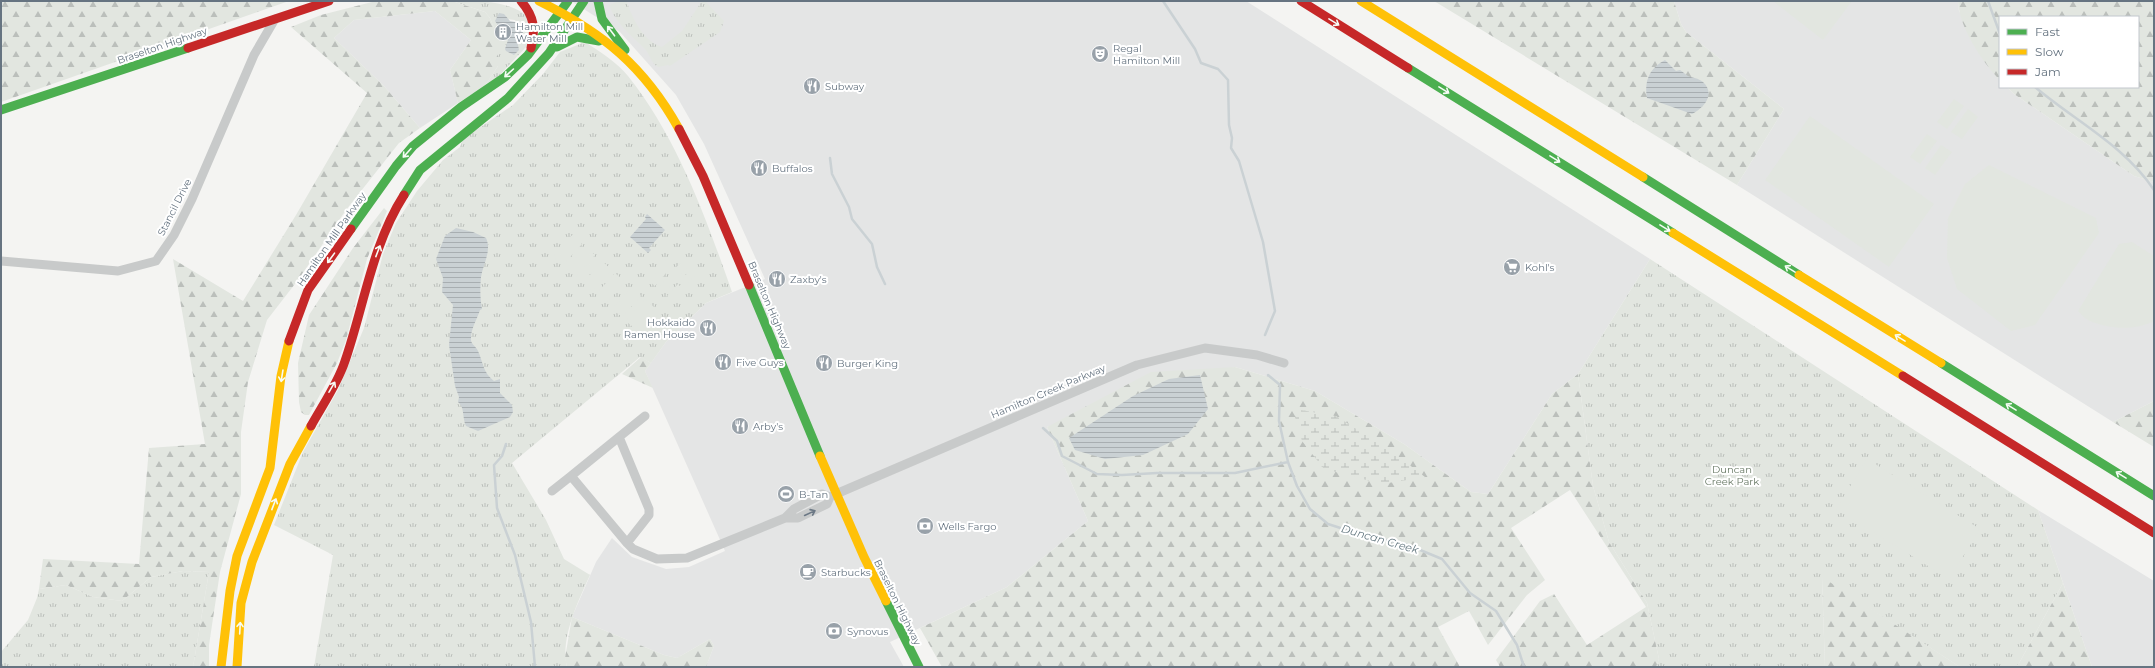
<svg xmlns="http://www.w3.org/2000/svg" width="2155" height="668" font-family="Montserrat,sans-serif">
<defs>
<pattern id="grass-tufts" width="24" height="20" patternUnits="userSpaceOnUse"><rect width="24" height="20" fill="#e2e6e0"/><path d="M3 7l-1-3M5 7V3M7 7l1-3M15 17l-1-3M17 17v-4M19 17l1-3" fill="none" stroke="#bbbfbb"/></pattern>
<pattern id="forest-firs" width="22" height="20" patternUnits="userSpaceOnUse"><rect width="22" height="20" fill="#e2e6e0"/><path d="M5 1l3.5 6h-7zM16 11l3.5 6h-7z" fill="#bbbfbb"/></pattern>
<pattern id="wetland-marsh" width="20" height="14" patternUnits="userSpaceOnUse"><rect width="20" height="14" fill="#e2e6e0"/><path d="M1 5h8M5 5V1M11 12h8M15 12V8" fill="none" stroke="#bbbfbb"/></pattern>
<pattern id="water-rules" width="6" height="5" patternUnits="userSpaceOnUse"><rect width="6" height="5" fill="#cad1d4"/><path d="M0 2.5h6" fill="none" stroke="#a8aeb1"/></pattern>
</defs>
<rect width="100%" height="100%" fill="#f4f4f2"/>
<!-- built -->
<path fill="#e4e5e5" d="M571,1H1246L1650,259L1578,374L1552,394L1488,494L1471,492L1404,444L1315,391L1235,367L1047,427L1088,521L1007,587L890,642L904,667H706L714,646L710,639L677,658L664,655L572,617L596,562L612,538L632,557L666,569L689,567L725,551L645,371L666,342L706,303L765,279L704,144L676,95L620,32Z
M1674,1H1958L1959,11L2000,80V87H2007L2014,94L2134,176L2154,182V401L2113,422L1737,185L1784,109L1686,32L1681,24Z
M435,11L471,40L450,70L458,103L420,128L384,86L334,38L354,20Z
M2038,510L2154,581V667H2092Z"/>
<!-- grass -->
<path fill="url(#grass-tufts)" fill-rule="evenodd" d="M452,1C481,1 513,0 532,21L527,46L495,80L485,86L498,66V38L490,18L485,12ZM507,19L515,20L523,33L517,40L518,47L508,43V40L502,36L501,30Z
M618,1L627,2C632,18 644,42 662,47L682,31L702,1H705L724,21L720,32L670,66L668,65L658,67C651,63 650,55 645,49C631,35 616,24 609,5Z
M585,42C599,51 618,63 628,76C678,139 706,218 732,292L706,303L666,342L651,363L640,357L512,463L546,520L564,559L590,575C578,602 560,638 567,667H314L333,555L274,525L303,452L338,390L364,328L383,254L396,223L417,191L443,160L460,147L463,139L513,105L543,74L560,52Z
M1650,259L2038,510L2063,583L2017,667H1960L1822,578L1825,667H1656L1659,659L1647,603L1609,542L1593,486L1578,374Z
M183,571L209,572L193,667H1V652L28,620L37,598L39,589L66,585L93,597L122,601L151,577Z"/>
<!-- forest -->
<path fill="url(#forest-firs)" d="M1,1H289L1,102Z
M376,1H452L485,12L490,18L498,38V66L485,86L458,103L450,70L471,40L435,11L354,20L334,38L384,86L420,128L399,143L346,210L298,280L267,320L248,382L241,432V494L220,572L209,645V667H193L209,572L183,571L151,577L122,601L93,597L66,585L39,589L43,559L139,564L149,448L205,444L173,259L243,301L296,215L367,93L291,27L321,15Z
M1434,1H1674L1681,24L1686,32L1784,109L1737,185Z
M1958,1H2154V182L2134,176L2014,94L2007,87H2138V17H2000V80C1982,62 1959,27 1958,1Z
M384,208L387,211L367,259L346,340L337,363L309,415H305L301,412L299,402L298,363L309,315L353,248Z
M641,357L651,363L645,371L653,388L622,374Z
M1235,367L1315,391L1404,444L1471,492L1488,494L1552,394L1578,374L1593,486L1609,542L1647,603L1659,659L1656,667H1500L1496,660L1540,601L1554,594L1587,645L1646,607L1570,490L1511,528L1545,580L1527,595L1488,645L1469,611L1438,627L1460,667H942L920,628L1007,587L1088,521L1047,427L1151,372Z
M2154,401V447L2113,422Z
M1822,577L1960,667H1825Z
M2063,583L2092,667H2017Z
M572,617L664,655L677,658L710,639L714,646L706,667H567L565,658Z"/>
<!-- wetland -->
<path fill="url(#wetland-marsh)" d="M1301,410L1336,416L1394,453L1425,477L1382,484L1324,469L1302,441L1295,417Z"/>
<!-- garden -->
<path fill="#e2e6e0" d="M1773,1H1852L1823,40Z
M1954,99L1964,106L1947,129L1937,122Z
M1968,109L1978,117L1962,139L1951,132Z
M1810,116L1934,204L1889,267L1765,180Z
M1927,134L1937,141L1920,164L1910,157Z
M1941,145L1952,152L1935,175L1925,168Z
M1989,165L2096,218L2099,233L2035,325L2011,331L1957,289L1947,258L1948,218L1965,184Z
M572,235L582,244L563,265L553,257Z
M2132,242L2154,256V321C2135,331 2109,329 2090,321C2085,319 2081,314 2078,311L2119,244Z
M586,247L595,255L576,277L566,268Z
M674,252L680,257L669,269L663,264Z
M683,260L689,265L678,277L672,272Z
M602,261L612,270L592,291L583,283Z
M660,268L666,273L655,286L649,281Z
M692,268L697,273L686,285L681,280Z
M615,273L625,282L606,303L596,294Z
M669,276L675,281L664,293L658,288Z
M678,284L683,289L673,301L667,296Z
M632,287L641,296L622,317L612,309Z
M645,299L655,308L635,329L626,321Z
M1867,459L1980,529L1949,579L1836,509Z"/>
<!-- water -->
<path fill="url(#water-rules)" d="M499,13L504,14L510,21L520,23L523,33L517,40L519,50L514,55L506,51L505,49L508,40L502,36L501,30L495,21Z
M1665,60L1676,71L1680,70C1683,72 1685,74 1688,76C1693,78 1698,78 1703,82C1716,94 1704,108 1692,114L1647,98C1644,82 1649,68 1665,60Z
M647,214L665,230L649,248L651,250L648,253L630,237L646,219L645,217Z
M456,228L473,232L486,238C492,251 483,264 481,277C480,288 480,298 482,309L480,310C477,319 471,329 471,338C470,344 476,346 478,351C483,362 483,373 494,381L500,379V393L512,405L513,412L510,417L478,431L466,426C462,418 465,407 458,402L459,397L455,386L449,345L453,305L442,292L443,278L436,259L445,236Z
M1200,375L1208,409L1188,434L1143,455L1105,459L1075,450L1069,438L1133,396L1169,379Z"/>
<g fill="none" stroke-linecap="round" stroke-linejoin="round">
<!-- stream -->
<path stroke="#cad1d4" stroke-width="2.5" d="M1163,1L1195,49L1201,63L1218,69L1228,80L1229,125L1232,138L1231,148L1239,161L1263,242L1275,311L1265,335
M1988,1L2000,34
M2035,87C2075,121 2124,145 2154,190
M830,158L832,174L849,207L852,219L872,244L877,267L885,284
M1268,375L1280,385L1279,421L1288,462L1297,486L1310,509L1328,524L1356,533L1408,545L1442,559L1470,593L1496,611L1517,645L1524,667
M1043,428L1057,441L1062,456L1097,474L1122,475L1157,473H1235L1288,462
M506,444L502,456L494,465L497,508L515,555L531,622L535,667"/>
<!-- street -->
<path stroke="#c8caca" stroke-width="9" d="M1,261L118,271L156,261L174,235L192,199L254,55L275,19
M619,437L645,416
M552,491L571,476
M785,518H798L827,504L830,497L836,494L1137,365L1205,348L1257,355L1284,363
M627,543L649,515V509L619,437L571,476L627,543L633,549L657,559L687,558L785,518L794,509L822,494L830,497"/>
<!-- fast -->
<path stroke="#4caf50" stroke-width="9" d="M598,1L602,19L625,50
M557,47L577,37L599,41
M1408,68L1673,233
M1,110L188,48
M1643,177L1799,275
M404,195L420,170L508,98L549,53L584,1
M351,229L396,166L413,146L461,107L505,77L528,55L568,1
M749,285L820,456
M1941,363L2154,496
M886,601L919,667"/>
<!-- slow -->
<path stroke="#ffc107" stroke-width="9" d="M539,1C603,33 644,66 679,129
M1361,1L1643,177
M1673,233L1903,376
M1799,275L1941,363
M820,456L864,557L886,601
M221,667L230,591L237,556L270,468L281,376L289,341
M237,667L241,603L252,562L290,464L311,426"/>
<!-- jam -->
<path stroke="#c62828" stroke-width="9" d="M521,1C534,16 536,29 531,48
M1301,1L1408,68
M188,48L329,1
M679,129L703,176L749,285
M289,341L308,290L351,229
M1903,376L2154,533
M311,426C322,406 338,383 345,361C364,306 372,245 404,195"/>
</g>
<!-- one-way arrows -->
<defs><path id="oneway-shaft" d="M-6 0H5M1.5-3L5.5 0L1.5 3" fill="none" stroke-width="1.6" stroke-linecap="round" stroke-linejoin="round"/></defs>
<g stroke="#f6fbf6">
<use href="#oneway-shaft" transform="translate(1334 22) rotate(32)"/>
<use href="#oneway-shaft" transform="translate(611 31) rotate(-127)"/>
<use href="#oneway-shaft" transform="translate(509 73) rotate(138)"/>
<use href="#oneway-shaft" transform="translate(1444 90) rotate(32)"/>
<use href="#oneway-shaft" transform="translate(407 153) rotate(132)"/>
<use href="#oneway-shaft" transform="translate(1555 159) rotate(32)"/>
<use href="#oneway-shaft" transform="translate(1665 228) rotate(32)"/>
<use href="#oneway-shaft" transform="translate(378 251) rotate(-69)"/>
<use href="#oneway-shaft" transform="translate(331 258) rotate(126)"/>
<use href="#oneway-shaft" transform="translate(1790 269) rotate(-148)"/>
<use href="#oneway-shaft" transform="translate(1900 338) rotate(-148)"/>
<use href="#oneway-shaft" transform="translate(282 376) rotate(99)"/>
<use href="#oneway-shaft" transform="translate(332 387) rotate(-60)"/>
<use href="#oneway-shaft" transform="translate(2011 407) rotate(-148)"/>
<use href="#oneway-shaft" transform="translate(2121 475) rotate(-148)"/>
<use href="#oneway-shaft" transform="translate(274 504) rotate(-69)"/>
<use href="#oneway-shaft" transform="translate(240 628) rotate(-87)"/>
</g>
<use stroke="#6b7885" href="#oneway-shaft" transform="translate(810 513) rotate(-25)"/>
<!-- icons -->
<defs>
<g id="building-disc" transform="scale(0.9)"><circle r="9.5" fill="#98a1a9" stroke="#fff"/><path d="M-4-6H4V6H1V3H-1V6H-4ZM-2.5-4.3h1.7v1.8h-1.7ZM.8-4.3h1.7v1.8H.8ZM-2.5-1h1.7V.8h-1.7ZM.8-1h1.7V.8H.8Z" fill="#fff"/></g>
<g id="theatre-disc" transform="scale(0.9)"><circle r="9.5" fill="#98a1a9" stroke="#fff"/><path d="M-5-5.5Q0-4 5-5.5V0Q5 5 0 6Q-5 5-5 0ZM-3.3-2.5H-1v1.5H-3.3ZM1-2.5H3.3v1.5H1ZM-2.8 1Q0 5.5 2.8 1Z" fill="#fff"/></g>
<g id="restaurant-disc" transform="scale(0.9)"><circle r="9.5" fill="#98a1a9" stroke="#fff"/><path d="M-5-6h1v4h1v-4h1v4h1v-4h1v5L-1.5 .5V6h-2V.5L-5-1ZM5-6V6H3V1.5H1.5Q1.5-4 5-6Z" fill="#fff"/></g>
<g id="supermarket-disc" transform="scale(0.9)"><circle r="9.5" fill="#98a1a9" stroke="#fff"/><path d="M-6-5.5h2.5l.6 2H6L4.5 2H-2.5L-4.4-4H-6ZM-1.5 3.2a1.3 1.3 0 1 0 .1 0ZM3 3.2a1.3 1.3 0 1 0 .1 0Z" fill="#fff"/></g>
<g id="stadium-disc" transform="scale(0.9)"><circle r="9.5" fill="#98a1a9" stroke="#fff"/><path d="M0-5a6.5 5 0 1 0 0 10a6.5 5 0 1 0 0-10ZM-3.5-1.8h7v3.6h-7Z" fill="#fff"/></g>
<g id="bank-disc" transform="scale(0.9)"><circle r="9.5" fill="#98a1a9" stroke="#fff"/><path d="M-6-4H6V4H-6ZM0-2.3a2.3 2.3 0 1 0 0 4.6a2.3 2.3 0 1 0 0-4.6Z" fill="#fff"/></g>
<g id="cafe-disc" transform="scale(0.9)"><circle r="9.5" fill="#98a1a9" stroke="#fff"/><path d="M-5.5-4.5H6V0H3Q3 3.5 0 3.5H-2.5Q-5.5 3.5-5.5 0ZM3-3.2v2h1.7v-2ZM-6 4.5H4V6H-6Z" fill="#fff"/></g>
</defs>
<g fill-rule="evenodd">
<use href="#building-disc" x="503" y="32"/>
<use href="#theatre-disc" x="1100" y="54"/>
<use href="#restaurant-disc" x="812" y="86"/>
<use href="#restaurant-disc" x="759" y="168"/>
<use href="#supermarket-disc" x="1512" y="267"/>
<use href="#restaurant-disc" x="777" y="279"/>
<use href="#restaurant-disc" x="708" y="328"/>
<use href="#restaurant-disc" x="723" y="362"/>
<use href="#restaurant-disc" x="824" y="363"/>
<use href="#restaurant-disc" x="740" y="426"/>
<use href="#stadium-disc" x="786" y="494"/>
<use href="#bank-disc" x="925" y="526"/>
<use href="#cafe-disc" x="808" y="572"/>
<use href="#bank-disc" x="834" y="631"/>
</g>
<g text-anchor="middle" stroke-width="4" stroke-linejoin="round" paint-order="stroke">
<!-- poi labels -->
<g font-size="10" fill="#667481" stroke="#fff" text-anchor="start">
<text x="516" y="30">Hamilton Mill<tspan x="516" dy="12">Water Mill</tspan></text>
<text x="1113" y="52">Regal<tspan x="1113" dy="12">Hamilton Mill</tspan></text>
<text x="825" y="90">Subway</text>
<text x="772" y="172">Buffalos</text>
<text x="1525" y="271">Kohl's</text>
<text x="790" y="283">Zaxby's</text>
<text x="695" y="326" text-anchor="end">Hokkaido<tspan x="695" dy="12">Ramen House</tspan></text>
<text x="736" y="366">Five Guys</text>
<text x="837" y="367">Burger King</text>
<text x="753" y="430">Arby's</text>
<text x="799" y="498">B-Tan</text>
<text x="938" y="530">Wells Fargo</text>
<text x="821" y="576">Starbucks</text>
<text x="847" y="635">Synovus</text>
</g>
<!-- street labels -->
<g font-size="10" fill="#667481" stroke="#fff">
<text transform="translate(162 45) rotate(-19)" y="4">Braselton Highway</text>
<text transform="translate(174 207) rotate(-63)" y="4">Stancil Drive</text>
<text transform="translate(331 239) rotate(-55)" y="4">Hamilton Mill Parkway</text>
<text transform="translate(770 305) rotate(67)" y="4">Braselton Highway</text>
<text transform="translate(1048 391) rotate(-23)" y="4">Hamilton Creek Parkway</text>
<text transform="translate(898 602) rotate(64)" y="4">Braselton Highway</text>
</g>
<!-- park labels -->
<g font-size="10" fill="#677864" stroke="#fff">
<text x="1732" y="473">Duncan<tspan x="1732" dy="12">Creek Park</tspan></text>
</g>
<!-- water labels -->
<g font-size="11" font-style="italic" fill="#61757e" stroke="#fff">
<text transform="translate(1380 539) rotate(16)" y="4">Duncan Creek</text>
</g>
</g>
<!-- border -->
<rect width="2155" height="668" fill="none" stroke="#667481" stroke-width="4"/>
<!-- legend -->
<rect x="1999" y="16" width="140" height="72" fill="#ffffff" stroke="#c2c7cd"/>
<rect x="2007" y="29" width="20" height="6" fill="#4caf50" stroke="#c2c7cd"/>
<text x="2035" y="36" font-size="12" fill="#667481">Fast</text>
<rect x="2007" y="49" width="20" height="6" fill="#ffc107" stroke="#c2c7cd"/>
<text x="2035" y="56" font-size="12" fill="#667481">Slow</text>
<rect x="2007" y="69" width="20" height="6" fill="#c62828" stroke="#c2c7cd"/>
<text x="2035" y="76" font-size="12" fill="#667481">Jam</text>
</svg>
